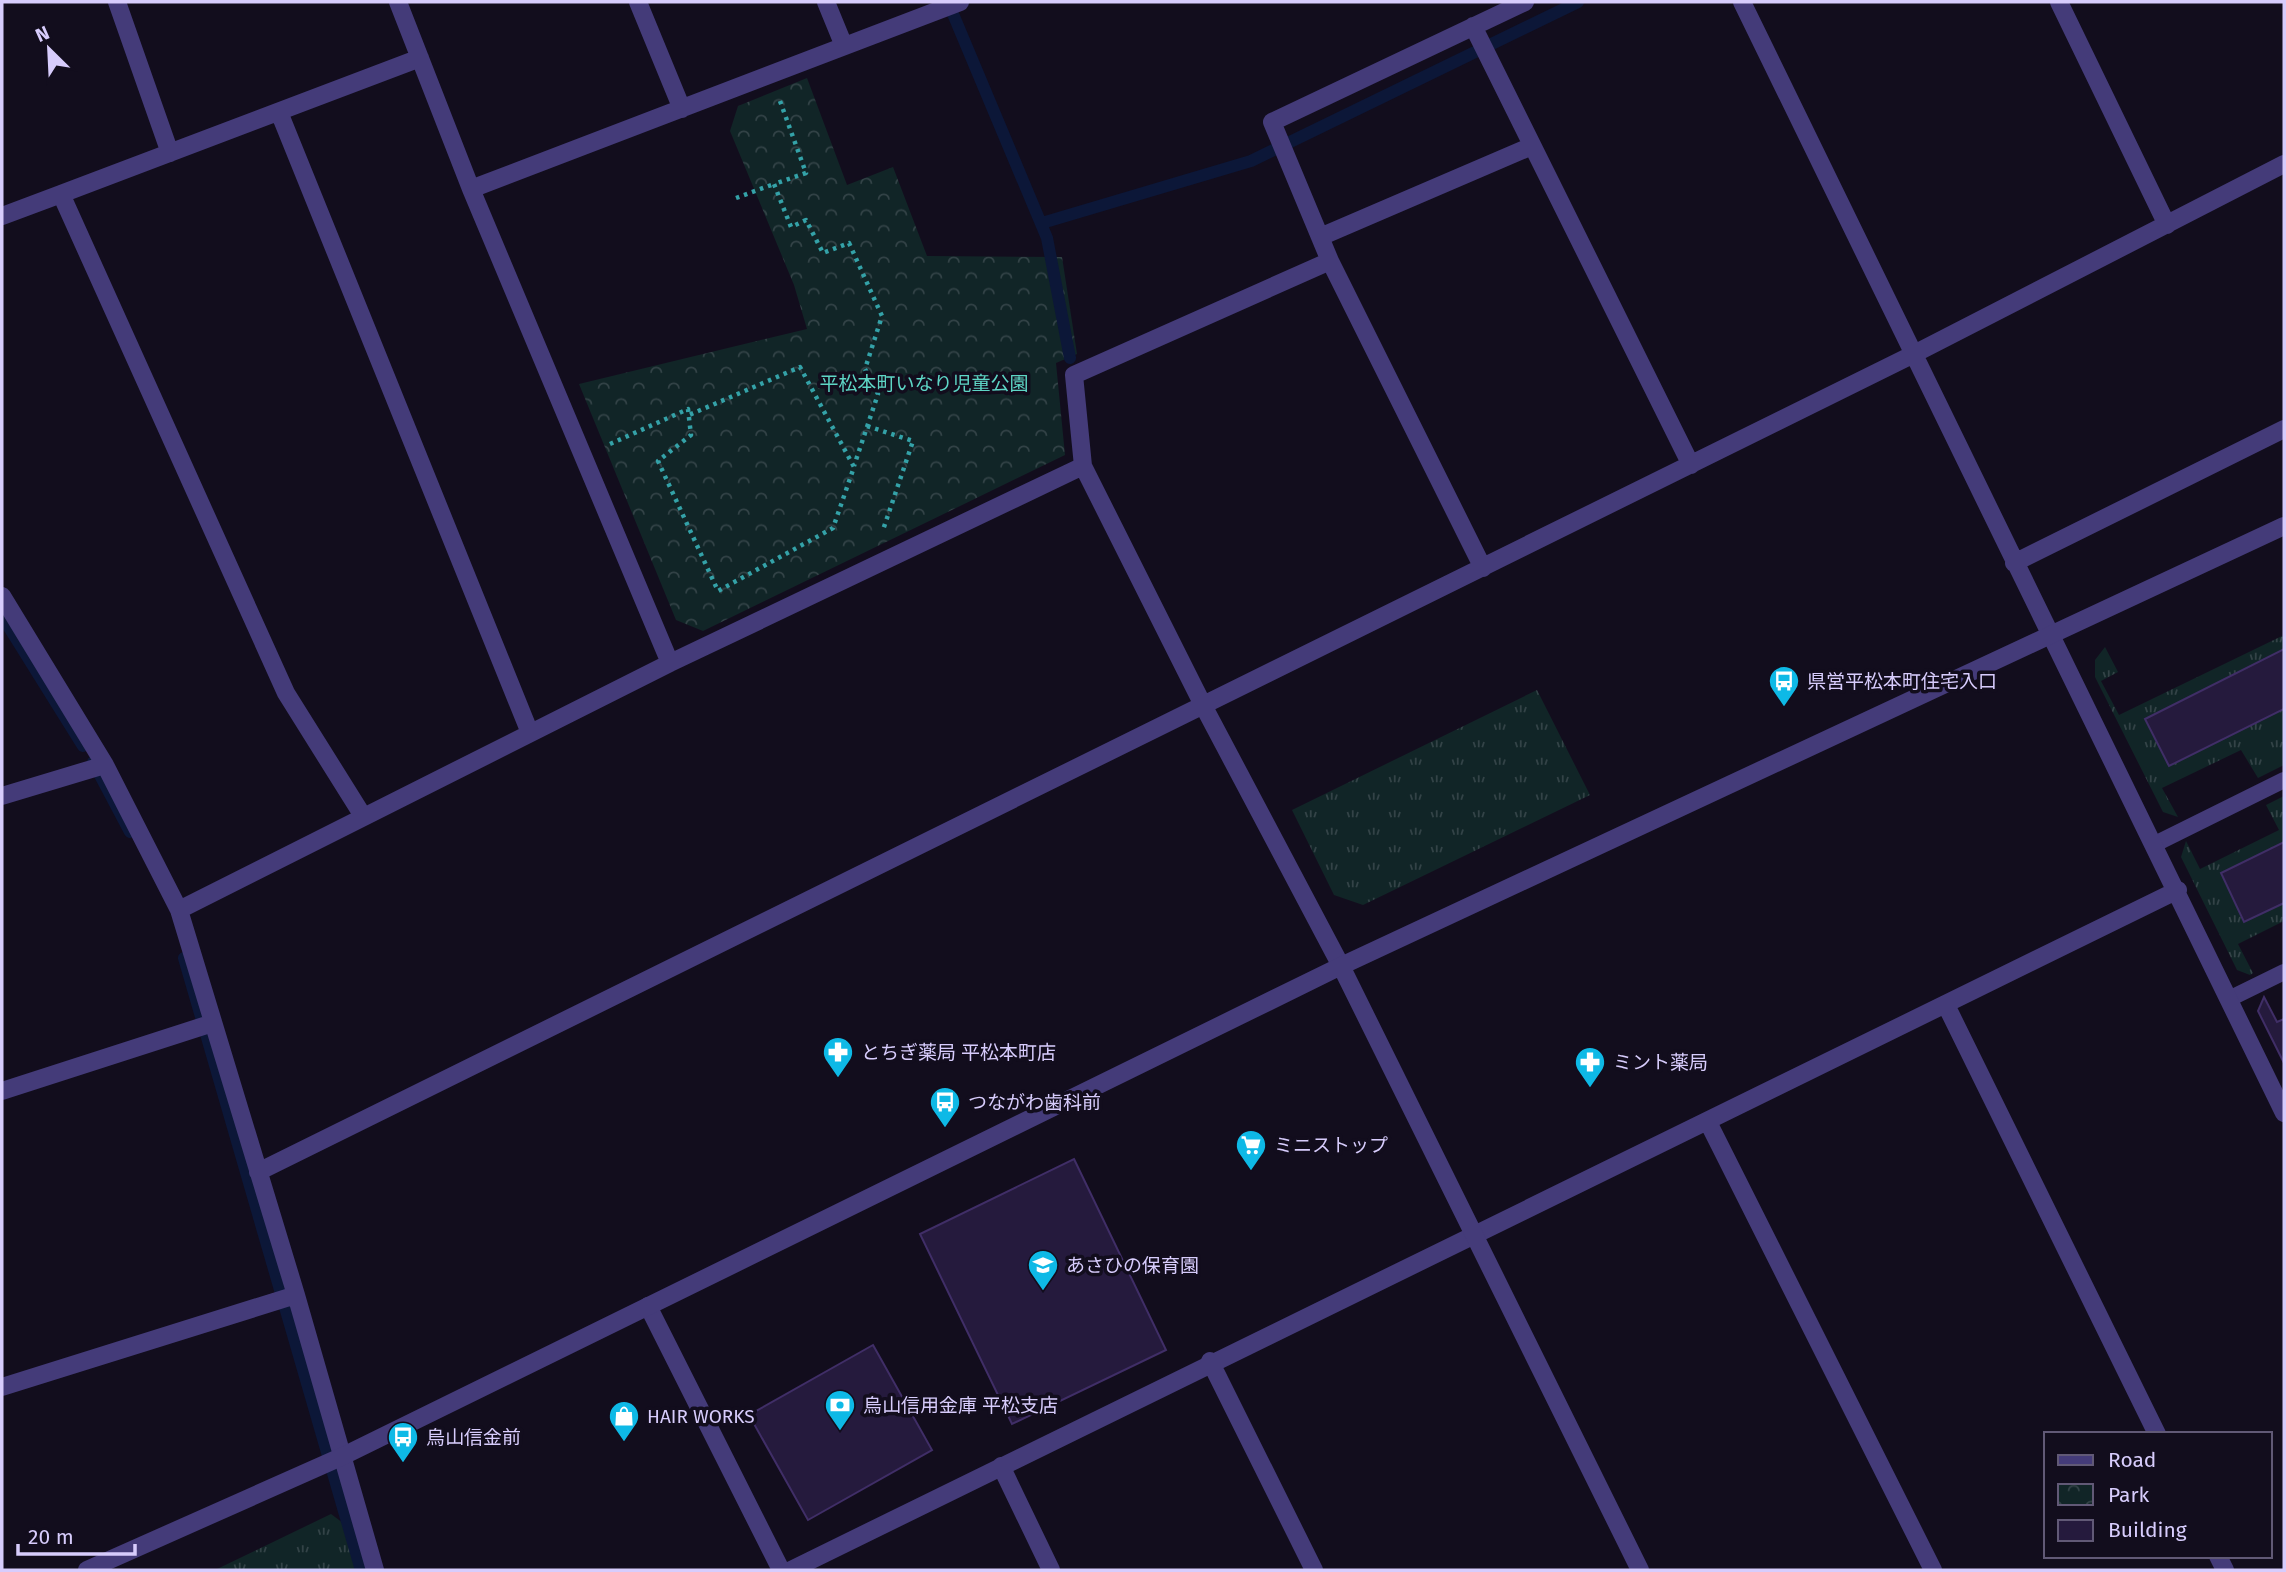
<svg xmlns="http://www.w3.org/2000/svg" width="2286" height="1572" font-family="'Fira Sans','Noto Sans JP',sans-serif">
<defs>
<pattern id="grass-tufts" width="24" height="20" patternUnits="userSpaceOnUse" patternTransform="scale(1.75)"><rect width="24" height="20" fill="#112527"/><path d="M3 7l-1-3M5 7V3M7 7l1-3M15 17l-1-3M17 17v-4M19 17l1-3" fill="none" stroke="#334347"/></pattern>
<pattern id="park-crowns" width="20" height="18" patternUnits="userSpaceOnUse" patternTransform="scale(1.75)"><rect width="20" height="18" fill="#112527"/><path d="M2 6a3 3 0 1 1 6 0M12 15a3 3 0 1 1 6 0" fill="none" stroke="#334347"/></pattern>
</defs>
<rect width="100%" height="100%" fill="#120d1d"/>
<!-- grass -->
<path fill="url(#grass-tufts)" d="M2284,635V765L2258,778L2241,750L2162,788L2178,817L2163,812L2095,677V660L2105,647L2118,672L2101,681L2119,715Z
M1537,690L1590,795L1363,905L1334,895L1292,810Z
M2284,796V921L2238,944L2253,973L2250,975L2237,970L2181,857L2186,841L2200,869L2279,830L2266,805Z
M331,1514L351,1529L362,1570H215Z"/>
<!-- park -->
<path fill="url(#park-crowns)" d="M807,78L847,185L893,167L927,256L1062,257L1077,354L1056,363L1065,455L703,631L676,620L579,384L807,329L794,285L730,131L738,106Z"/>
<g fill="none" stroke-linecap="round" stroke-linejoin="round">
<!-- stream -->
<path stroke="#0c1738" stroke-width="12" d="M948,2L1047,238L1070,358
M1042,223L1251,161L1578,2
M2,616L83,746
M93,762L130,832
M184,958L361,1570"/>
</g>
<!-- building -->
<path fill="#251a3d" stroke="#402e67" stroke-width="2" d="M2284,649V709L2169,766L2145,719Z
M2284,842V903L2244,922L2221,873Z
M2264,997L2277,1022L2284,1019V1063L2258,1011Z
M1074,1159L1166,1350L1012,1424L920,1234Z
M873,1345L932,1450L808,1520L749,1415Z"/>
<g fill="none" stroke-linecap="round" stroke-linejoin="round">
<!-- path -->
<path stroke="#34a2a8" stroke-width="4.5" stroke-dasharray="3.5 5" stroke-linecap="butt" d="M780,101L806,173L774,184L791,227L806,220L823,253L849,243L882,316L865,369L878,394L854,466
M736,198L774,184
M867,426L913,441L883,530
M610,444L688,409L691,435L658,461L718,591L833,528L854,467L800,367L689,415"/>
<!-- service -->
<path stroke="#443b79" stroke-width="16" d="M2155,844L2284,780
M2229,999L2284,972"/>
<!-- minor -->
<path stroke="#443b79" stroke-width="18" d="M117,2L170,153
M398,2L471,189L670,663L1083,466L1204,707L1341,966
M638,2L682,109
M826,2L844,46
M1742,2L2284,1113
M2059,2L2167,225
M1473,26L1691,465
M279,112L530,733
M471,189L960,2
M2,216L61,194
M1320,237L1532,146
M1330,261L1483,568
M1083,466L1074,375L1330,261L1272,122L1525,2
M2014,563L2284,429
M2,596L105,765L179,910L296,1295L375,1570
M2,796L105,765
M363,816L286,693L61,194L420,58
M179,910L670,663
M1946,1005L2157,1434
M2,1091L213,1023
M1708,1122L1933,1570
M258,1172L1912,355L2284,164
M648,1306L781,1570
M1210,1361L1314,1570
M2,1387L296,1295
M1001,1466L1051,1570
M2218,1556L2225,1570
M791,1570C1252,1341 1716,1118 2178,890"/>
<!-- tertiary -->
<path stroke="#443b79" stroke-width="18" d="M1341,966L1640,1570
M87,1570L341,1457L1341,966L2284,526"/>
</g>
<!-- icons -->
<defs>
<g id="bus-pin" transform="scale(1.575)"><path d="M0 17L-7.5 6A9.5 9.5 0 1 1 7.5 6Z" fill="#0eb9e6" stroke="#120d1d"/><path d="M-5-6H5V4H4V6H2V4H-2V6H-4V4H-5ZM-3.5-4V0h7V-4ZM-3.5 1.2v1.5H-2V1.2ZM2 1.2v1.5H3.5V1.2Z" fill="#fff"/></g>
<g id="pharmacy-pin" transform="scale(1.575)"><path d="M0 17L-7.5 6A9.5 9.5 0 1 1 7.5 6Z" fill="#0eb9e6" stroke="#120d1d"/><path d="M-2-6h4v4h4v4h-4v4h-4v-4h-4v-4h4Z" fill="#fff"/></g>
<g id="supermarket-pin" transform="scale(1.575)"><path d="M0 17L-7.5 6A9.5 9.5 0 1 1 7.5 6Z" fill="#0eb9e6" stroke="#120d1d"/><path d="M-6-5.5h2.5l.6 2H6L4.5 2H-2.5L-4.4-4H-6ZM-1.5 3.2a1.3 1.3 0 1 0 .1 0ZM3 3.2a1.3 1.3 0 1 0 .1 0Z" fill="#fff"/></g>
<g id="school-pin" transform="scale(1.575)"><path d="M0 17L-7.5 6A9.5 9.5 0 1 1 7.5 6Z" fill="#0eb9e6" stroke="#120d1d"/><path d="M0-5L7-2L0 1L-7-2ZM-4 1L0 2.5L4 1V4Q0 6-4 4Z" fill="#fff"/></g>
<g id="bank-pin" transform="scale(1.575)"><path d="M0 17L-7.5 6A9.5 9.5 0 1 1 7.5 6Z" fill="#0eb9e6" stroke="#120d1d"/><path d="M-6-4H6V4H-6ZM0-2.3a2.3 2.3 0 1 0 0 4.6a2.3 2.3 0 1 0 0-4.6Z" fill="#fff"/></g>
<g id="shop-pin" transform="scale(1.575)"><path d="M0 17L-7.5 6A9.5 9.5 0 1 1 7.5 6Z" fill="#0eb9e6" stroke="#120d1d"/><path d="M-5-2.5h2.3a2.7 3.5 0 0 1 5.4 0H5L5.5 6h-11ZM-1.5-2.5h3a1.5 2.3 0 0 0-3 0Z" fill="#fff"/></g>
</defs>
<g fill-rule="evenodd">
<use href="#bus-pin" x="1784" y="681"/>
<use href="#pharmacy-pin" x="838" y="1052"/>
<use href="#pharmacy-pin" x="1590" y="1062"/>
<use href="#bus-pin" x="945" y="1102"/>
<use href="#supermarket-pin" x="1251" y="1145"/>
<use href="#school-pin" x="1043" y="1265"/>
<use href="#bank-pin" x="840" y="1405"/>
<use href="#shop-pin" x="624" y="1416"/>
<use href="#bus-pin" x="403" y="1437"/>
</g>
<g text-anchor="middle" stroke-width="7" stroke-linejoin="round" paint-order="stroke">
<!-- park labels -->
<g font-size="19" fill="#5ed6c6" stroke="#120d1d">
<text x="924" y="390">平松本町いなり児童公園</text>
</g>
<!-- poi labels -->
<g font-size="19" fill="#d7ccfc" stroke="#120d1d" text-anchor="start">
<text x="1807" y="688">県営平松本町住宅入口</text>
<text x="861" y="1059">とちぎ薬局 平松本町店</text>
<text x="1613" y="1069">ミント薬局</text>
<text x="968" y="1109">つながわ歯科前</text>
<text x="1274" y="1152">ミニストップ</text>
<text x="1066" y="1272">あさひの保育園</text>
<text x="863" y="1412">烏山信用金庫 平松支店</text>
<text x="647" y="1423">HAIR WORKS</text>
<text x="426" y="1444">烏山信金前</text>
</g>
</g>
<!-- border -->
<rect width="2286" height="1572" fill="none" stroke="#d7ccfc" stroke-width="7"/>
<!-- legend -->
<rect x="2044" y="1432" width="228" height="126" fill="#120d1d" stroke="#615976" stroke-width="2"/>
<rect x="2058" y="1455" width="35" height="10" fill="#443b79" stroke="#615976" stroke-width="2"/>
<text x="2108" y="1467" font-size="21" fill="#d7ccfc">Road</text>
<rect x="2058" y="1484" width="35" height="21" fill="url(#park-crowns)" stroke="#615976" stroke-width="2"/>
<text x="2108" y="1502" font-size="21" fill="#d7ccfc">Park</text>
<rect x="2058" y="1520" width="35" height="21" fill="#251a3d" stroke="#615976" stroke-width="2"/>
<text x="2108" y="1537" font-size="21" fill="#d7ccfc">Building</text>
<!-- north arrow -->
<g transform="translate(49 49) rotate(336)" stroke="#120d1d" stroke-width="5" paint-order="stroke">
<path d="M0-5L12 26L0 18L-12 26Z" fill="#d7ccfc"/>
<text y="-10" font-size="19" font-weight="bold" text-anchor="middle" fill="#d7ccfc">N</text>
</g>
<!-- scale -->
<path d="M18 1544v10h117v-10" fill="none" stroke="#d7ccfc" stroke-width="3.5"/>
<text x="28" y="1544" font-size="21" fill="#d7ccfc" stroke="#120d1d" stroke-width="5" paint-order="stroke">20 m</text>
</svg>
